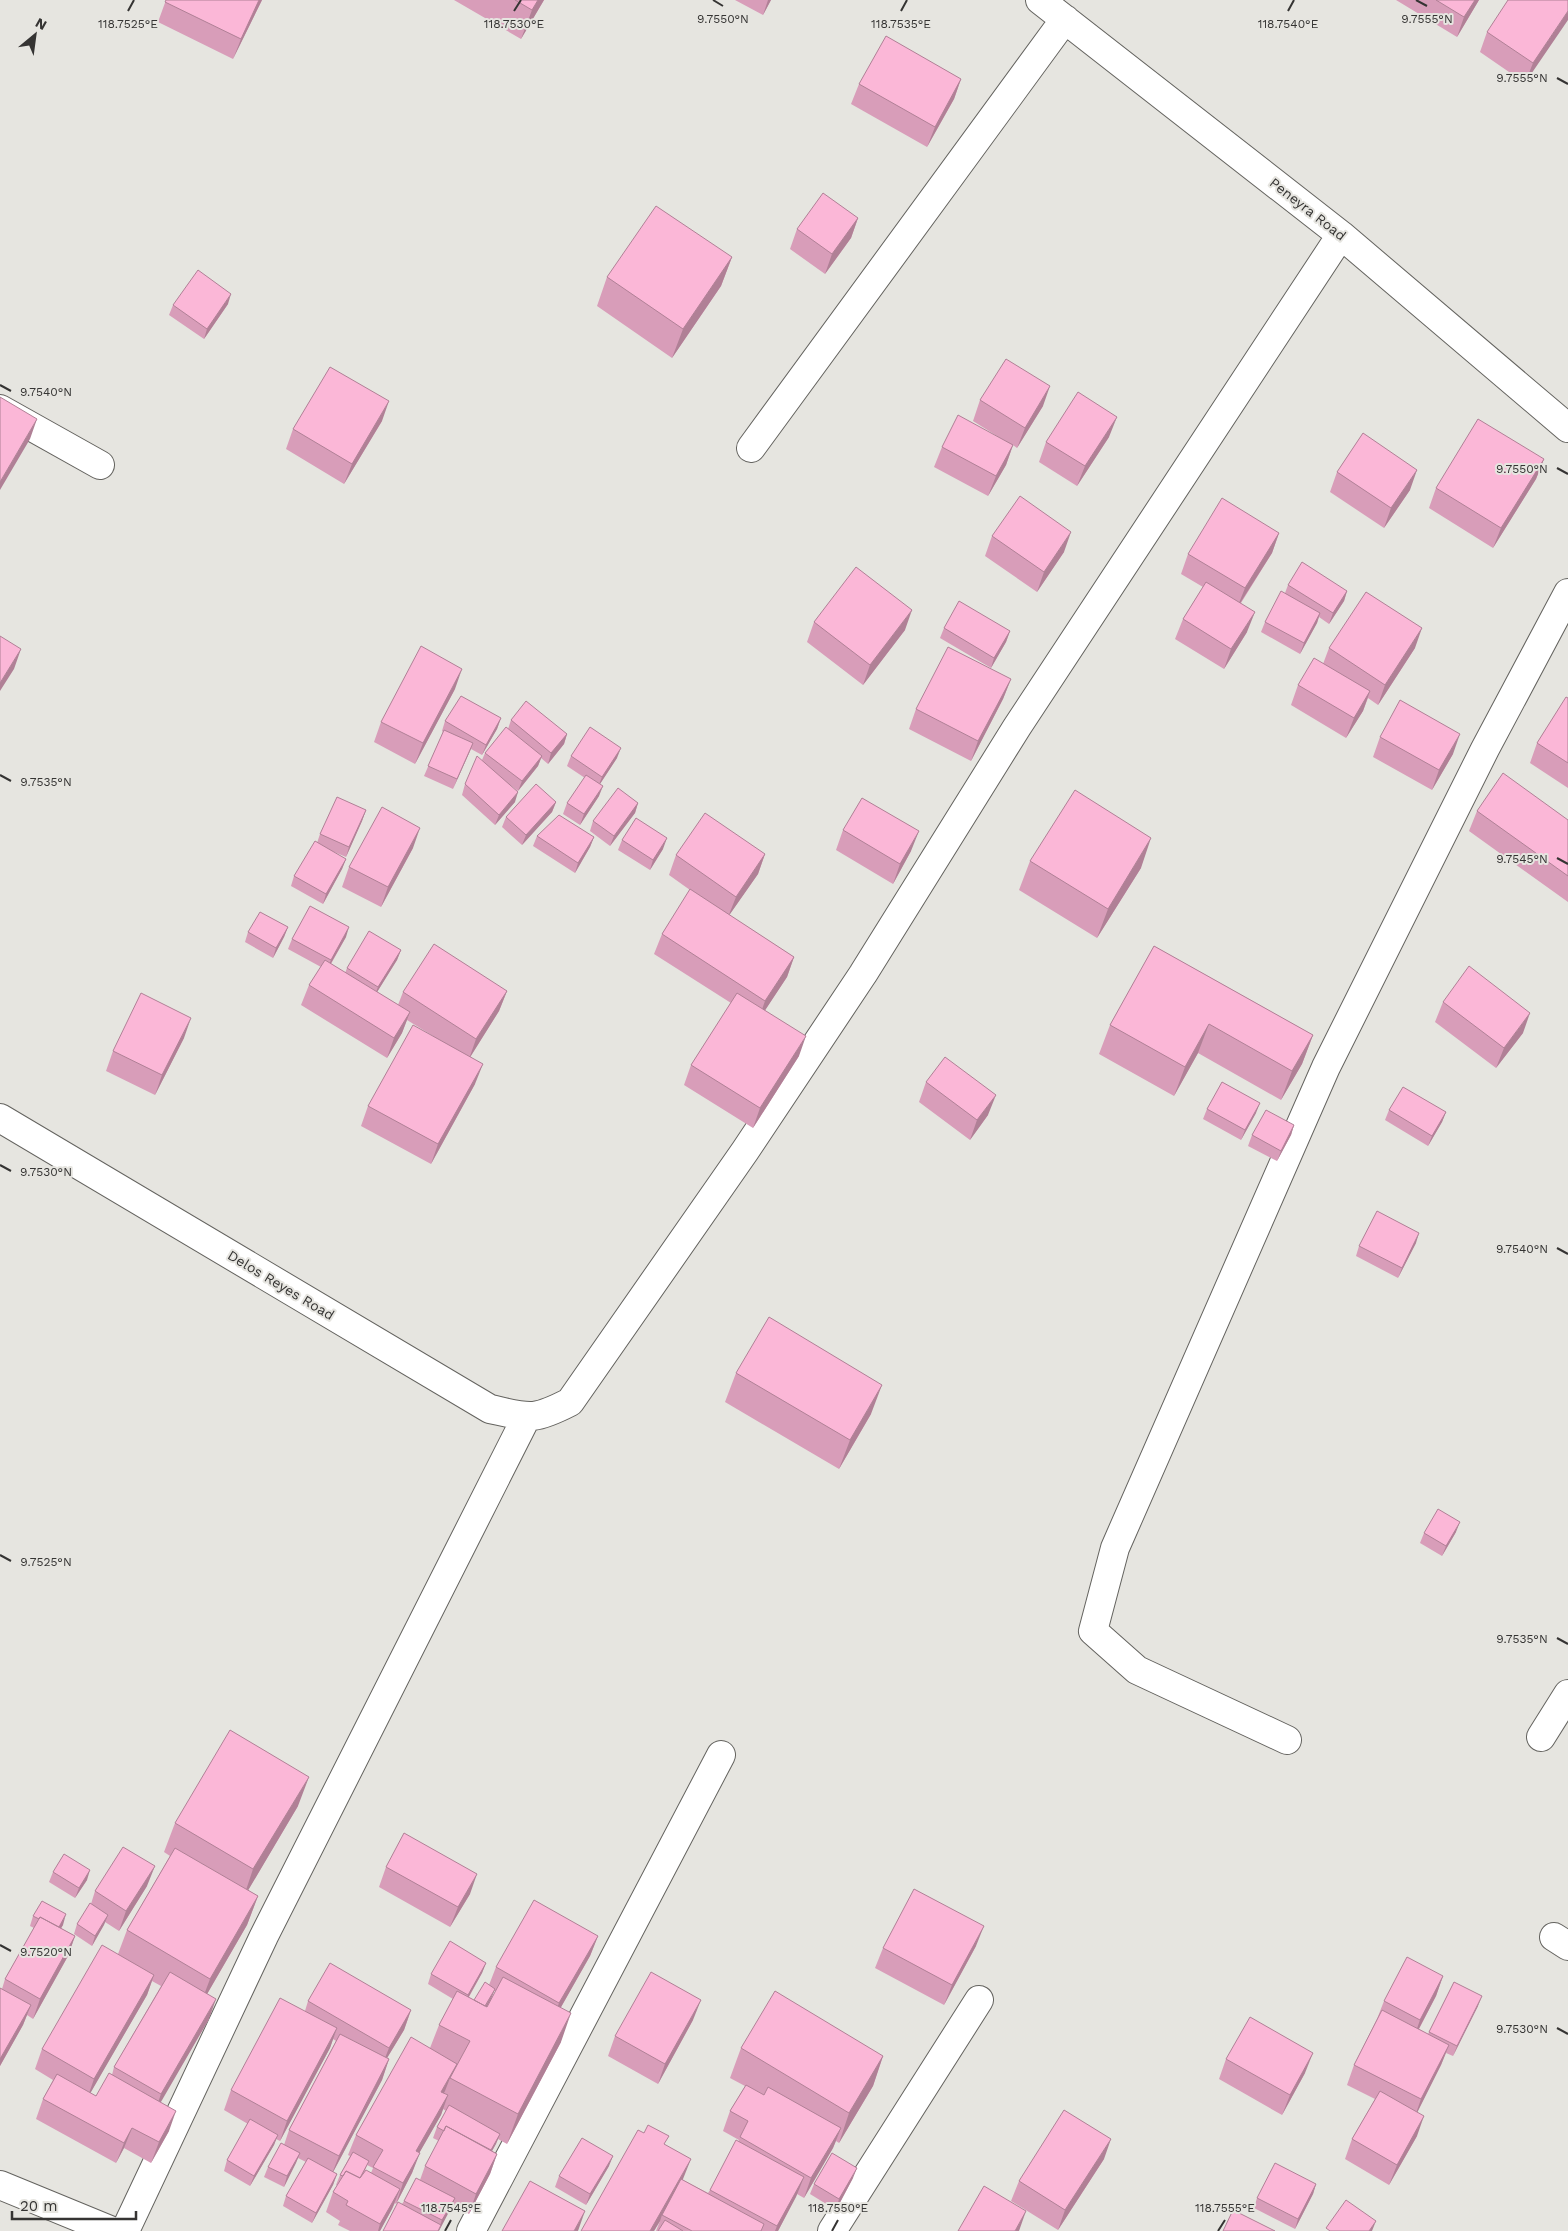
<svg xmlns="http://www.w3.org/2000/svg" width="1568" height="2231" font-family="'Work Sans',sans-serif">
<rect width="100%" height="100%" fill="#e6e5e0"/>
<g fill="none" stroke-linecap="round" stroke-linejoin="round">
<!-- minor casing -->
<g stroke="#64635f" stroke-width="30">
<path id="minor" d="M1040,0L1341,235L1568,428
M0,409L100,465
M751,448L1065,19
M0,1118L490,1409C530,1418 533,1421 570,1402L745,1151L863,974L1017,727L1341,235
M1541,1737L1568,1694
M1287,1740L1137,1670L1093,1631L1115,1548L1326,1067L1485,749L1568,593
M1554,1937L1568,1946
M0,2185L112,2231
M125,2231L264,1936L526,1418
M471,2231L721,1755
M832,2231L979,2000"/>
</g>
<!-- minor -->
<use href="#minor" stroke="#fff" stroke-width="28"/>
</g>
<!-- wall -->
<path fill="#d89db9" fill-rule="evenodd" d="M166,0H262L233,59L158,22Z
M454,0H544L521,39Z
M735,0H771L763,15Z
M1396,0H1479L1457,37Z
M1568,0L1525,83L1480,52L1487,32Z
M961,79L954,99L927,147L851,104L859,84Z
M858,218L851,238L825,274L790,249L797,229Z
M732,257L721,286L672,358L597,306L607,277Z
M228,304L204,339L169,315L173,305Z
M980,400L1043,406L1017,448L1013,445L1006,465L988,496L934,467L942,447L1008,443L973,421Z
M382,421L344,484L286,449L293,429Z
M1109,437L1077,486L1039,462L1046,442Z
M1544,459L1536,479L1493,548L1429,508L1436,488Z
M1337,472L1410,490L1384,528L1330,492Z
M1279,533L1272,553L1241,603L1247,632L1224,669L1175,639L1183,619L1203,587L1181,574L1188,554Z
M992,536L1064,552L1037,592L985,556Z
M1288,585L1347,591L1344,601L1329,624L1319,617L1317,623L1300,654L1261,632L1265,622L1285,593Z
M814,622L905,630L863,685L807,642Z
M944,628L1010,631L1006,642L991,668L940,638Z
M1329,648H1415L1378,705L1368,698L1363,711L1346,738L1291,705L1298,685L1323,664Z
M1011,679L1003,699L971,761L909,729L916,709Z
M455,689L415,764L374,742L381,722Z
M1568,698V788L1530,763L1537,743Z
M501,718L497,729L482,755L471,749L453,789L424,776L443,732L442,731L445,721Z
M511,720L567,734L564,744L548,764L541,758L538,766L518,791L509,784L515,802L495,825L462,795L465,784L482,760L485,753L508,729Z
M1380,737L1453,754L1432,790L1373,757Z
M571,756L617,758L600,784L599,796L580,825L563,814L567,803L585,778L567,766Z
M556,802L552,812L522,845L502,827L506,817Z
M638,803L635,813L610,846L590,831L593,821Z
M366,810L362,821L346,857L332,851L346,859L342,869L323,904L291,886L294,876L317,843L320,834Z
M1477,811L1568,820V902L1469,831Z
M843,830L911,851L893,884L836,850Z
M537,836L594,837L590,847L575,873L533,846Z
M622,840L663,849L650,870L618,850Z
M413,848L381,907L342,887L349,867Z
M765,854L758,874L729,915L794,957L787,977L765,1010L799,1056L753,1128L684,1085L691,1065L731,1003L654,954L662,934L690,890L669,875L676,855Z
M1030,861L1141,868L1097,938L1019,890Z
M288,927L284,937L273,958L245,942L248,932Z
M346,937L331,964L345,973L347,968L401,950L397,960L377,992L398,1005L403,992L507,991L499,1011L470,1057L475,1084L431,1164L361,1126L368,1106L433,1036L407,1020L402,1033L387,1058L301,1005L309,985L321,967L288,949L292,939Z
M1154,946L1313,1035L1302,1064L1281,1100L1198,1053L1174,1096L1099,1054L1110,1025Z
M1443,1002L1523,1033L1496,1068L1435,1022Z
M184,1038L155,1095L106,1071L113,1051Z
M926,1082L988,1115L970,1140L919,1102Z
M1207,1109L1256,1113L1241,1140L1203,1119Z
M1389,1110L1446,1112L1442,1122L1428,1146L1385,1120Z
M1294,1125L1291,1135L1277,1161L1248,1146L1252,1135Z
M1416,1243L1398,1278L1356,1256L1359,1246Z
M736,1373L871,1414L839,1469L725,1402Z
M1456,1532L1442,1556L1420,1543L1424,1533Z
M298,1806L248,1890L258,1896L247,1925L207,1994L209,2019L160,2102L169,2131L151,2163L124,2148L116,2163L36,2119L43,2099L53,2080L35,2069L42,2049L118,1954L127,1930L170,1856L164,1852L175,1823ZM152,1981L161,1986L114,2067L112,2075L96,2096L90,2093L147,1995Z
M386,1867L470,1894L450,1927L379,1887Z
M53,1872L87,1880L75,1898L49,1882Z
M147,1886L119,1931L105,1922L92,1946L74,1934L77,1924L91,1904L95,1891Z
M33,1916L63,1925L61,1928L75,1936L68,1956L33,2019L27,2015L23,2025L0,2066V1988L2,1989L5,1979L34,1928L30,1926Z
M598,1936L590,1956L561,2007V2042L507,2144L498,2139L492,2151L497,2154L490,2174L469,2214L452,2205L440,2227L402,2204L404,2201L420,2180L425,2166L439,2141L433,2138L437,2127L446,2111L443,2109L441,2115L419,2153L412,2173L396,2204L395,2203L392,2209L380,2231H350L338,2225L340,2221L326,2212L333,2192L337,2185H336L340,2175L350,2156L348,2155L356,2135L430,2048L439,2025L453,1999L428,1984L431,1974L486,1963L482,1973L469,1997L474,2000L489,1985L496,1967ZM494,1991H496L487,2007L491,1999ZM367,2165L373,2168L371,2173L365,2171Z
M976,1946L944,2005L875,1968L883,1948Z
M1443,1976L1436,1996L1419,2029L1428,2034L1454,1982L1478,2006L1453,2056L1446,2053L1441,2065L1417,2112V2136L1389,2185L1345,2159L1352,2139L1375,2099L1347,2085L1354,2065L1377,2019L1384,2001Z
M308,2001L411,2010L404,2030L387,2058L389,2059L382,2080L333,2172L337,2174L333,2185L312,2223L283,2206L286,2196L306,2162L298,2158L284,2187L264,2177L268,2167L284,2145L289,2130L336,2041L333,2039L330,2048L280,2141L276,2139L274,2145L250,2186L224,2171L227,2160L248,2124L224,2110L231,2090L305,2011Z
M693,2020L658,2084L608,2056L615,2036Z
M741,2048L883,2056L873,2086L839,2143L836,2141L833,2148L804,2198L797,2194L778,2231H656L660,2221L654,2231H581L666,2145L683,2180L708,2193L710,2190L739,2140L723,2131L730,2111L745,2086L730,2078Z
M1226,2059L1305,2073L1282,2115L1219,2079Z
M1104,2159L1058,2230L1011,2201L1019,2181Z
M609,2166L586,2205L555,2187L559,2176Z
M853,2178L836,2210L810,2194L814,2184Z
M1316,2184L1313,2194L1295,2229L1254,2208L1257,2198Z"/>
<!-- shaded-wall -->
<path fill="#b08096" d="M259,0H262L233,59L241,39Z
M538,0H544L521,39L532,10Z
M768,0H771L763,15Z
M1475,0H1479L1457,37L1464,17Z
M1568,11V20L1525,83L1533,63Z
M961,79L954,99L927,147L935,127Z
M858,218L851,238L825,274L832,254Z
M732,257L721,286L672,358L683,329Z
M231,294L228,304L204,339L207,329Z
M1050,386L1043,406L1017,448L1025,428Z
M389,401L382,421L344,484L352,464Z
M1117,417L1109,437L1077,486L1085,466Z
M37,419L30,439L0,490V482Z
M1013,445L1006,465L988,496L996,476Z
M1544,459L1536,479L1493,548L1501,528Z
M1417,470L1410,490L1384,528L1391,508Z
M1071,532L1064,552L1037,592L1044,572Z
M1279,533L1272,553L1237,608L1245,588Z
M1347,591L1344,601L1329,624L1333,613Z
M912,610L905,630L863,685L870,665Z
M1255,612L1247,632L1224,669L1231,649Z
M1320,613L1317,623L1300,654L1304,643Z
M1422,628L1415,648L1378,705L1385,685Z
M1010,631L1006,642L991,668L994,658Z
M21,649L14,669L0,691V683Z
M462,669L455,689L415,764L423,743Z
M1011,679L1003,699L971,761L978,741Z
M1370,691L1363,711L1346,738L1354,718Z
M501,718L497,729L482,755L486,745Z
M567,734L564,744L548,764L551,753Z
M1460,734L1453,754L1432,790L1439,770Z
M473,743L469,753L453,789L457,779Z
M621,748L617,758L598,787L602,777Z
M542,756L538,766L518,791L522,781Z
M603,786L599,796L580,825L584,814Z
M518,792L515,802L495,825L499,815Z
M556,802L552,812L522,845L526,835Z
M638,803L635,813L610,846L614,836Z
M366,810L362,821L346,857L349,847Z
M420,828L413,848L381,907L388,887Z
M919,831L911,851L893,884L900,864Z
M594,837L590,847L575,873L578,863Z
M667,838L663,849L650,870L653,860Z
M1151,838L1141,868L1097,938L1108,909Z
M765,854L758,874L728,917L736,897Z
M346,859L342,869L323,904L326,894Z
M288,927L284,937L273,958L276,948Z
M349,927L346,937L327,970L331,960Z
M401,950L397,960L374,997L378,987Z
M794,957L787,977L758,1021L765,1001Z
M507,991L499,1011L469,1059L476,1039Z
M410,1012L402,1033L387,1058L394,1038Z
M1530,1013L1523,1033L1496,1068L1504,1048Z
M191,1018L184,1038L155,1095L162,1075Z
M1209,1024L1198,1053L1174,1096L1185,1067Z
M1313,1035L1302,1064L1281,1100L1292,1071Z
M806,1036L799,1056L753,1128L760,1108Z
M483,1064L475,1084L431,1164L438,1144Z
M996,1095L988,1115L970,1140L977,1120Z
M1260,1103L1256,1113L1241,1140L1245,1130Z
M1446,1112L1442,1122L1428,1146L1432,1136Z
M1294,1125L1291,1135L1277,1161L1281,1151Z
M1419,1233L1416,1243L1398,1278L1402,1268Z
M882,1385L871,1414L839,1469L850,1440Z
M1460,1522L1456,1532L1442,1556L1446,1546Z
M309,1777L298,1806L243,1899L253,1869Z
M155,1866L147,1886L119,1931L126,1911Z
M90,1870L87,1880L75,1898L79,1888Z
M477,1874L470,1894L450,1927L458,1907Z
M258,1896L247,1925L199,2008L210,1979Z
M66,1914L63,1925L54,1940L58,1929Z
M108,1915L104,1925L92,1946L95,1936Z
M984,1926L976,1946L944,2005L952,1985Z
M75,1936L68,1956L33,2019L40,1999Z
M598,1936L590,1956L552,2023L559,2003Z
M486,1963L482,1973L464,2005L468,1995Z
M154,1975L147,1995L87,2099L94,2079Z
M1443,1976L1436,1996L1413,2040L1420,2020Z
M495,1989L491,1999L474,2030L478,2020Z
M1482,1996L1478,2006L1453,2056L1457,2046Z
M216,1999L209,2019L154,2114L161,2094Z
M701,2000L693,2020L658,2084L665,2064Z
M31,2005L23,2025L0,2066V2059Z
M411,2010L404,2030L381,2068L389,2048Z
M571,2013L561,2042L507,2144L518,2114Z
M337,2028L330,2048L280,2141L287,2121Z
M1449,2045L1441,2065L1414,2119L1421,2099Z
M1313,2053L1305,2073L1282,2115L1290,2095Z
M883,2056L873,2086L839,2143L849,2113Z
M389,2059L382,2080L331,2176L339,2156Z
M457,2064L451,2079L450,2078L445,2091L434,2112L441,2092Z
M448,2095L441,2115L409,2171L416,2151Z
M176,2111L169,2131L151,2163L159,2142Z
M1424,2116L1417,2136L1389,2185L1397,2165Z
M132,2128L124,2148L116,2163L124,2143Z
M841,2128L833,2148L804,2198L811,2178Z
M500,2134L496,2144L484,2165L488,2155Z
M278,2135L274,2145L250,2186L254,2176Z
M1111,2139L1104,2159L1058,2230L1065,2210Z
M300,2153L296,2163L284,2187L287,2176Z
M420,2153L412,2173L396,2204L403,2183Z
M497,2154L490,2174L469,2214L476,2194Z
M613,2156L609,2166L586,2205L590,2194Z
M691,2159L683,2179L663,2215H662L660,2221L654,2231H650Z
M857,2168L853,2178L836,2210L839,2199Z
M337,2174L333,2185L312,2223L316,2213Z
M804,2177L796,2197L778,2231H775L777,2226Z
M1316,2184L1313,2194L1295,2229L1298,2219Z
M400,2189L392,2209L380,2231H378L380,2224Z
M455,2198L451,2208L439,2231H438L442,2220Z
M585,2211L578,2231H574Z
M1026,2211L1019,2231H1015Z
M1376,2221L1372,2231H1369Z"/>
<!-- building -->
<path fill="#fbb7d7" stroke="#b08096" d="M166,0H259L241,39L165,2Z
M515,0H538L532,10Z
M1436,0H1475L1464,17Z
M1508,0H1568V11L1533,63L1487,32Z
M886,36L961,79L935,127L859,84Z
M823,193L858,218L832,254L797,229Z
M656,206L732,257L683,329L607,277Z
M198,270L231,294L207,329L173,305Z
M1006,359L1050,386L1025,428L980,400Z
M330,367L389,401L352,464L293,429Z
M1078,392L1117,417L1085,466L1046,442Z
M0,397L37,419L0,482Z
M958,415L1013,445L996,476L942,447Z
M1478,419L1544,459L1501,528L1436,488Z
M1363,433L1417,470L1391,508L1337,472Z
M1020,496L1071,532L1044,572L992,536Z
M1222,498L1279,533L1245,588L1188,554Z
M1302,562L1347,591L1333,613L1288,585Z
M856,567L912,610L870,665L814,622Z
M1206,582L1255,612L1231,649L1183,619Z
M1281,591L1320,613L1304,643L1265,622Z
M1366,592L1422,628L1385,685L1329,648Z
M959,601L1010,631L994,658L944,628Z
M0,636L21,649L0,683Z
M421,646L462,669L423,743L381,722Z
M948,647L1011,679L978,741L916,709Z
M1314,658L1370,691L1354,718L1298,685Z
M461,696L501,718L486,745L445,721Z
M1566,697L1568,698V763L1537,743Z
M1400,700L1460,734L1439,770L1380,737Z
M526,701L567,734L551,753L511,720Z
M506,727L542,756L522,781L485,753Z
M590,727L621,748L602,777L571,756Z
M444,730L473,743L457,779L428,766Z
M477,756L518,792L499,815L465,784Z
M1503,773L1568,820V876L1477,811Z
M586,775L603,786L584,814L567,803Z
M536,784L556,802L526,835L506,817Z
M618,788L638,803L614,836L593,821Z
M1075,790L1151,838L1108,909L1030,861Z
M337,797L366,810L349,847L320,834Z
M862,798L919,831L900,864L843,830Z
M382,807L420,828L388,887L349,867Z
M705,813L765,854L736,897L676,855Z
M559,815L594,837L578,863L537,836Z
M636,818L667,838L653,860L622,840Z
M315,841L346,859L326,894L294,876Z
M690,889L794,957L765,1001L662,934Z
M310,906L349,927L331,960L292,939Z
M260,912L288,927L276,948L248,932Z
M369,931L401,950L378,987L347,968Z
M434,944L507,991L476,1039L403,992Z
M1154,946L1313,1035L1292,1071L1209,1024L1185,1067L1110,1025Z
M325,960L410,1012L394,1038L309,985Z
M1469,966L1530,1013L1504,1048L1443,1002Z
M141,993L191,1018L162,1075L113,1051Z
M737,993L806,1036L760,1108L691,1065Z
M413,1025L483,1064L438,1144L368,1106Z
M945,1057L996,1095L977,1120L926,1082Z
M1222,1082L1260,1103L1245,1130L1207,1109Z
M1403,1087L1446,1112L1432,1136L1389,1110Z
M1266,1110L1294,1125L1281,1151L1252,1135Z
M1377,1211L1419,1233L1402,1268L1359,1246Z
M769,1317L882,1385L850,1440L736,1373Z
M1438,1509L1460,1522L1446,1546L1424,1533Z
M230,1730L309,1777L253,1869L175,1823Z
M404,1833L477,1874L458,1907L386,1867Z
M123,1847L155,1866L126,1911L95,1891Z
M175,1848L258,1896L210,1979L127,1930Z
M64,1854L90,1870L79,1888L53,1872Z
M914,1889L984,1926L952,1985L883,1948Z
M534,1900L598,1936L559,2003L496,1967Z
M42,1901L66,1914L59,1927L40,1917L39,1919L33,1916Z
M90,1903L108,1915L95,1936L77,1924Z
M40,1917L75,1936L40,1999L5,1979Z
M450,1941L486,1963L468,1995L431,1974Z
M102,1945L154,1975L94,2079L42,2049Z
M1407,1957L1443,1976L1420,2020L1384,2001Z
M330,1963L411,2010L389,2048L308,2001Z
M170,1972L216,1999L161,2094L114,2067Z
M651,1972L701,2000L665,2064L615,2036Z
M503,1977L571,2013L518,2114L450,2078L470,2041L439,2025L457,1991L487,2007Z
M485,1982L495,1989L485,2006L474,2000Z
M1454,1982L1482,1996L1457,2046L1429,2032Z
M0,1988L31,2005L0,2059Z
M775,1991L883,2056L849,2113L741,2048Z
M280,1998L337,2028L287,2121L231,2090Z
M1382,2010L1449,2045L1421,2099L1354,2065Z
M1250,2017L1313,2053L1290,2095L1226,2059Z
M340,2034L389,2059L339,2156L289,2130Z
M411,2037L457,2064L441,2092L448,2095L416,2151L420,2153L403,2183L373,2167L383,2150L356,2135Z
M109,2073L176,2111L159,2142L132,2128L124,2143L43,2099L57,2074L96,2096Z
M746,2085L764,2095L768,2087L841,2128L811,2178L740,2137L748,2121L730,2111Z
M1380,2091L1424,2116L1397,2165L1352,2139Z
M449,2105L500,2134L491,2150L446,2126L444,2131L437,2127Z
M1064,2110L1111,2139L1065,2210L1019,2181Z
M250,2119L278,2135L254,2176L227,2160Z
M648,2125L669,2136L664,2144L691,2159L650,2231H581L638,2130L644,2133Z
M446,2126L497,2154L476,2194L425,2166Z
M582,2138L613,2156L590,2194L559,2176Z
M736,2140L804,2177L777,2226L710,2190Z
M281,2143L300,2153L287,2176L268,2167Z
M353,2152L369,2161L360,2178L346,2171L343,2176L340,2175Z
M832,2153L857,2168L839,2199L814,2184Z
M308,2158L337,2174L316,2213L286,2196Z
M1275,2163L1316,2184L1298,2219L1257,2198Z
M366,2170L400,2189L380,2224L346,2205L348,2201L333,2192L346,2171L360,2178Z
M416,2178L455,2198L442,2220L404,2201Z
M681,2179L764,2224L761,2231H692L662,2215Z
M530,2181L585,2211L574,2231H502Z
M984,2186L1026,2211L1015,2231H958Z
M1346,2200L1376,2221L1369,2231H1330L1326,2228Z
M398,2202L441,2225L438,2231H383Z
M1233,2210L1275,2231H1223Z
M665,2220L683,2231H658Z"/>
<!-- ticks -->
<path fill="none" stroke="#353433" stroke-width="2" d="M713,0L723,6M1416,0L1427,6M128,11L134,0M514,11L521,0M901,11L907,0M1288,11L1294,0M1557,78L1568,84M0,385L11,391M1557,468L1568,474M0,775L11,781M1557,858L1568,864M0,1165L11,1171M1557,1248L1568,1254M0,1555L11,1561M1557,1638L1568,1644M0,1945L11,1951M1557,2028L1568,2034M445,2231L451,2220M832,2231L838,2220M1218,2231L1225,2220"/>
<g text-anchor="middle" stroke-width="4" stroke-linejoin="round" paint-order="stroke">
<!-- street labels -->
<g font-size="14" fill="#353433" stroke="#e6e5e0">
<text transform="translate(1308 209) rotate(38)" y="5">Peneyra Road</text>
<text transform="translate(281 1285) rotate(31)" y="5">Delos Reyes Road</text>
</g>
</g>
<g font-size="12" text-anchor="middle" fill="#353433" stroke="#e6e5e0" stroke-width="4" stroke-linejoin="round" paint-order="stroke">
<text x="723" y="23">9.7550°N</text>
<text x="1427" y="23">9.7555°N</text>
<text x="128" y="28">118.7525°E</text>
<text x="514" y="28">118.7530°E</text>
<text x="901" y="28">118.7535°E</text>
<text x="1288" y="28">118.7540°E</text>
<text x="1522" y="82">9.7555°N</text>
<text x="46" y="396">9.7540°N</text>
<text x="1522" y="473">9.7550°N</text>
<text x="46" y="786">9.7535°N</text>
<text x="1522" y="863">9.7545°N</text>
<text x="46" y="1176">9.7530°N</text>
<text x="1522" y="1253">9.7540°N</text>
<text x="46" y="1566">9.7525°N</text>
<text x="1522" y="1643">9.7535°N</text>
<text x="46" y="1956">9.7520°N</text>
<text x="1522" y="2033">9.7530°N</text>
<text x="451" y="2212">118.7545°E</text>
<text x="838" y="2212">118.7550°E</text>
<text x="1225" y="2212">118.7555°E</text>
</g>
<!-- north arrow -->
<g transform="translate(35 35) rotate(29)" stroke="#e6e5e0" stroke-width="4" paint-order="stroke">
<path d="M0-4L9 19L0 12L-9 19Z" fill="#353433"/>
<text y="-8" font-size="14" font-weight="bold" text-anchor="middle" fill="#353433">N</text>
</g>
<!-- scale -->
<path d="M12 2211v8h124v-8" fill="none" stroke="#353433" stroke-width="2.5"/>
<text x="20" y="2211" font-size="15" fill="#353433" stroke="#e6e5e0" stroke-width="4" paint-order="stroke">20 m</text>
</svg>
